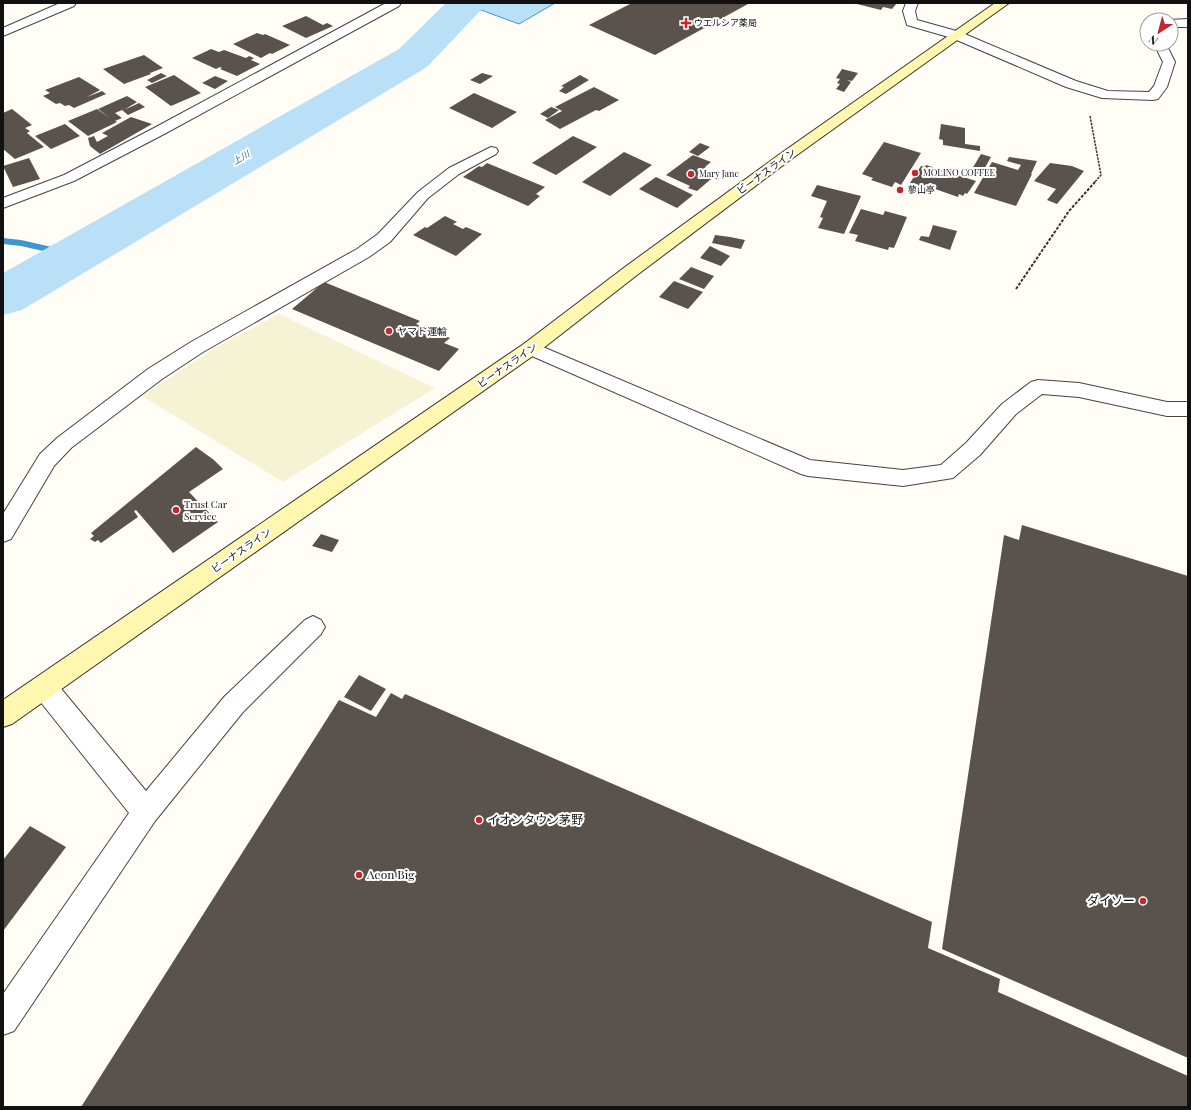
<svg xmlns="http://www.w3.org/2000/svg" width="1191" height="1110" font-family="'Playfair Display','Noto Sans JP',serif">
<rect width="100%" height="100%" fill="#fffdf5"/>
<!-- farmland -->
<path fill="#f6f3d4" d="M279,314L435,388L283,482L142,396L220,345Z"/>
<!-- water -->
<path fill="#b9e0f7" stroke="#3f96cf" d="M462,3H555L519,24Z"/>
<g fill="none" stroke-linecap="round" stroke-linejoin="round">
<!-- stream -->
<path fill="#3f96cf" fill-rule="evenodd" d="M3,238L21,240L74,252L78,255L74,258L21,246L3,244Z"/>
<!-- river -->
<path fill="#b9e0f7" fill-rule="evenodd" d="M446,3H486L480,11L427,67L22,310L3,315V273L399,49Z"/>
</g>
<!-- building -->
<path fill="#5a524d" d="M632,3H745L748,4L655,55L589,25Z
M853,3H897L892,9L883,7L881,10Z
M306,16L323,25L327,23L333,26L306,38L282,26Z
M257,33L263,35L265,34L290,45L272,54L270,53L261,58L233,44Z
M211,49L219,52L224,50L246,58L249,56L254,58L251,60L260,64L237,76L220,69L222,68L220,67L216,69L192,58Z
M144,55L163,68L150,73L146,70L151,74L124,84L103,69Z
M842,69L858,73L852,81L847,80L851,82L844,92L836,89L840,84L837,83L840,79L836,78Z
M161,73L167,76L152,83L147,80Z
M482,73L493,76L480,84L470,80Z
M174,75L201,93L171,106L145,87Z
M580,75L589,80L566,94L559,91L564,87L561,86Z
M215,76L228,81L215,89L202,83Z
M79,77L100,90L87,97L102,91L106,94L74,108L69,105L65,106L60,103L56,104L43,96L50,93L45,90Z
M594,87L619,100L599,111L596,110L560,129L545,120L562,111L555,107Z
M474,93L517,112L492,128L449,108Z
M127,96L137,102L124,110L139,103L145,107L128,115L122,110L115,113L122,118L115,121L117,122L111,125L88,136L68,121L97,109L110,118L98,109Z
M551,107L559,110L548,118L540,114Z
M12,109L32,125L25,128L30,131L27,133L44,147L15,159L3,149V113Z
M131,117L152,124L100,154L90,146L88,138L94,136L97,142L108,136L102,133Z
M65,124L80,136L51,149L35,136Z
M941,124L965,128V144L980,146V151L943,145V140L939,139Z
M573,136L597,147L556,175L532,163Z
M884,142L921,153L901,185L895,182L892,187L871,180L873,178L862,174Z
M700,143L710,147L698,156L689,152Z
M624,152L652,165L610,196L582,182Z
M981,154L991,157L982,173L972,169Z
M693,155L711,162L705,167L708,177L711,179L697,191L688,188L690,186L666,175Z
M1009,157L1037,161L1031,174H1032L1016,206L974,193L992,162L1018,170L1021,165L1007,161Z
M29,158L40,179L13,187L3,166Z
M487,163L545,187L536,194L540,196L528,206L463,177L479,166L482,167Z
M1050,163L1072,166L1084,171L1057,204L1047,200L1056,189L1034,181Z
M926,165L976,181L967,194L965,193L963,196L959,194L958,197L935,189L931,194L908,186L921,166L925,167Z
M656,177L693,195L677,208L639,189Z
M817,185L861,196L844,234L818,228L823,218L820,217L827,201L811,196Z
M861,209L883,215L885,211L907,217L894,248L889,247L888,250L855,241L858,235L849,233Z
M445,216L457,222L453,224L463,229L466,227L482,234L456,256L413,235L425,227L427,228Z
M933,225L957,231L950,250L919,240L921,236L929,237Z
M715,235L730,237L745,240L741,249L712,243Z
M710,246L730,256L721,266L700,258Z
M691,267L714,276L704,289L679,279Z
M674,281L703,292L688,309L659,297Z
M324,282L420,321L416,324L450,338L444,343L459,349L439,371L292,309Z
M196,447L214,460L223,469L189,492L218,522L173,553L136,510L134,511L138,517L101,543L98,540L95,542L90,539L94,536L91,533Z
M1022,525L1188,576V1058L942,949L1004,535L1019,540Z
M321,534L339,540L332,552L312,546Z
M359,675L386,689L371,711L344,697Z
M391,693L402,699L405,694L932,922L928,948L1000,979L998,992L1188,1076V1107H81L339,700L376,717Z
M30,826L66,847L3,931V860Z"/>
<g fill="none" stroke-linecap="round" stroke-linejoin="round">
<!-- lane casing -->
<g stroke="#444" stroke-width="2">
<path id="lane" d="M313,616L321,620L325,627L321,634L243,712L155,821L14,1031L3,1035V994L129,813L35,695L32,687L35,679L44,675L53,679L146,791L225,696L305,620Z"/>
</g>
<!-- street casing -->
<g stroke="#444" stroke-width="2">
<path id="street" d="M60,3H76L74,6L3,36V28Z
M386,3H401L399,6L166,133L74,181L3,208V198L64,175L156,127Z
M906,3H918L915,11L917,20L960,32L1076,81L1108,91L1149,92L1154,86L1163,62L1154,44H1166L1175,62L1167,87L1158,99L1153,100L1102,98L1066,87L952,38L907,25L903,11Z
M1188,19V27H1171V20H1168Z
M491,147L496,148L498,151L496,154L459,174L428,198L390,242L369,257L203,352L162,379L71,448L54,466L11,539L3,542V514L40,454L57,438L148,369L191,342L357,249L378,234L418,192L449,168Z
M531,342L810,460L903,470L941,465L966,443L1002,404L1031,382L1038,380L1079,383L1167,402H1188V416H1167L1079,397L1042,394L1016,414L980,455L953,478L903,486L808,476L801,474L525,353L522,348L525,343Z"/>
</g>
<!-- secondary casing -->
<g stroke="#333" stroke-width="2">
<path id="secondary" d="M995,3H1009L790,160L637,275L537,353L12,724L3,727V700L525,343L625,267L780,154Z"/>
</g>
<!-- path-far1 -->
<path stroke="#333" stroke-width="1.5" stroke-dasharray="2.5 1" stroke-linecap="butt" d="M1090,116L1101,175L1094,183"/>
<!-- path -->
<path stroke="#333" stroke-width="2" stroke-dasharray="3 1.5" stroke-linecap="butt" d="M1016,289L1069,211L1095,182"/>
<!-- lane -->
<use href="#lane" fill="#fff" fill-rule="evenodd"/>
<!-- street -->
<use href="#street" fill="#fff" fill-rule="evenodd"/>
<!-- secondary -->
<use href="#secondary" fill="#fff6b0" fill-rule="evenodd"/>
</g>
<!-- markers -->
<g fill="#c4262e" stroke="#fff" stroke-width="1.5">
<path d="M684 17h4v4h4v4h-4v4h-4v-4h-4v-4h4z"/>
<circle cx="915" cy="173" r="4"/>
<circle cx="691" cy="174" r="4"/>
<circle cx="900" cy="190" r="4"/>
<circle cx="389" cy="331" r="4"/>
<circle cx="176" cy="510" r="4"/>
<circle cx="479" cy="820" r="4"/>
<circle cx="359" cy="875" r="4"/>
<circle cx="1143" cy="901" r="4"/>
</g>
<g text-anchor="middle" stroke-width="4" stroke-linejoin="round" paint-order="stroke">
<!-- far-poi labels -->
<g font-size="9" fill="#111" stroke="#fff" text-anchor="start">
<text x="694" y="26">ウエルシア薬局</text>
<text x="923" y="176">MOLINO COFFEE</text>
<text x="699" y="177">Mary Jane</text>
<text x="908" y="193">蓼山亭</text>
</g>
<!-- far-water labels -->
<g font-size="9" font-style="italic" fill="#1768a6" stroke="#fff">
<text transform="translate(241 158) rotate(-30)" y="3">上川</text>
</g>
<!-- street labels -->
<g font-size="10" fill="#111" stroke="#fff">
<text transform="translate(766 171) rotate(-36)" y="4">ビーナスライン</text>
<text transform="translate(507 365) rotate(-35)" y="4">ビーナスライン</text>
<text transform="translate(241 550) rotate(-35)" y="4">ビーナスライン</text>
</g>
<!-- poi labels -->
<g font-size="10" fill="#111" stroke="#fff" text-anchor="start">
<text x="397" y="335">ヤマト運輸</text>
<text x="184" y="508">Trust Car<tspan x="184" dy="12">Service</tspan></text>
</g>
<!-- near-poi labels -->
<g font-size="12" fill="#111" stroke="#fff" text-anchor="start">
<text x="487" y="824">イオンタウン茅野</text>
<text x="367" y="879">Aeon Big</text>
<text x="1135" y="905" text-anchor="end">ダイソー</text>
</g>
</g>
<!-- border -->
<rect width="1191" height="1110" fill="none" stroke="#111111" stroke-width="8"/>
<!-- north arrow -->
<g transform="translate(1159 32) rotate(216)"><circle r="19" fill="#ffffff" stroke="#a0a0a0"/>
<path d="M0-3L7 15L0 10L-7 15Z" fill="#c4262e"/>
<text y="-6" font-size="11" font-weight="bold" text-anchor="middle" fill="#111111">N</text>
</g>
</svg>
